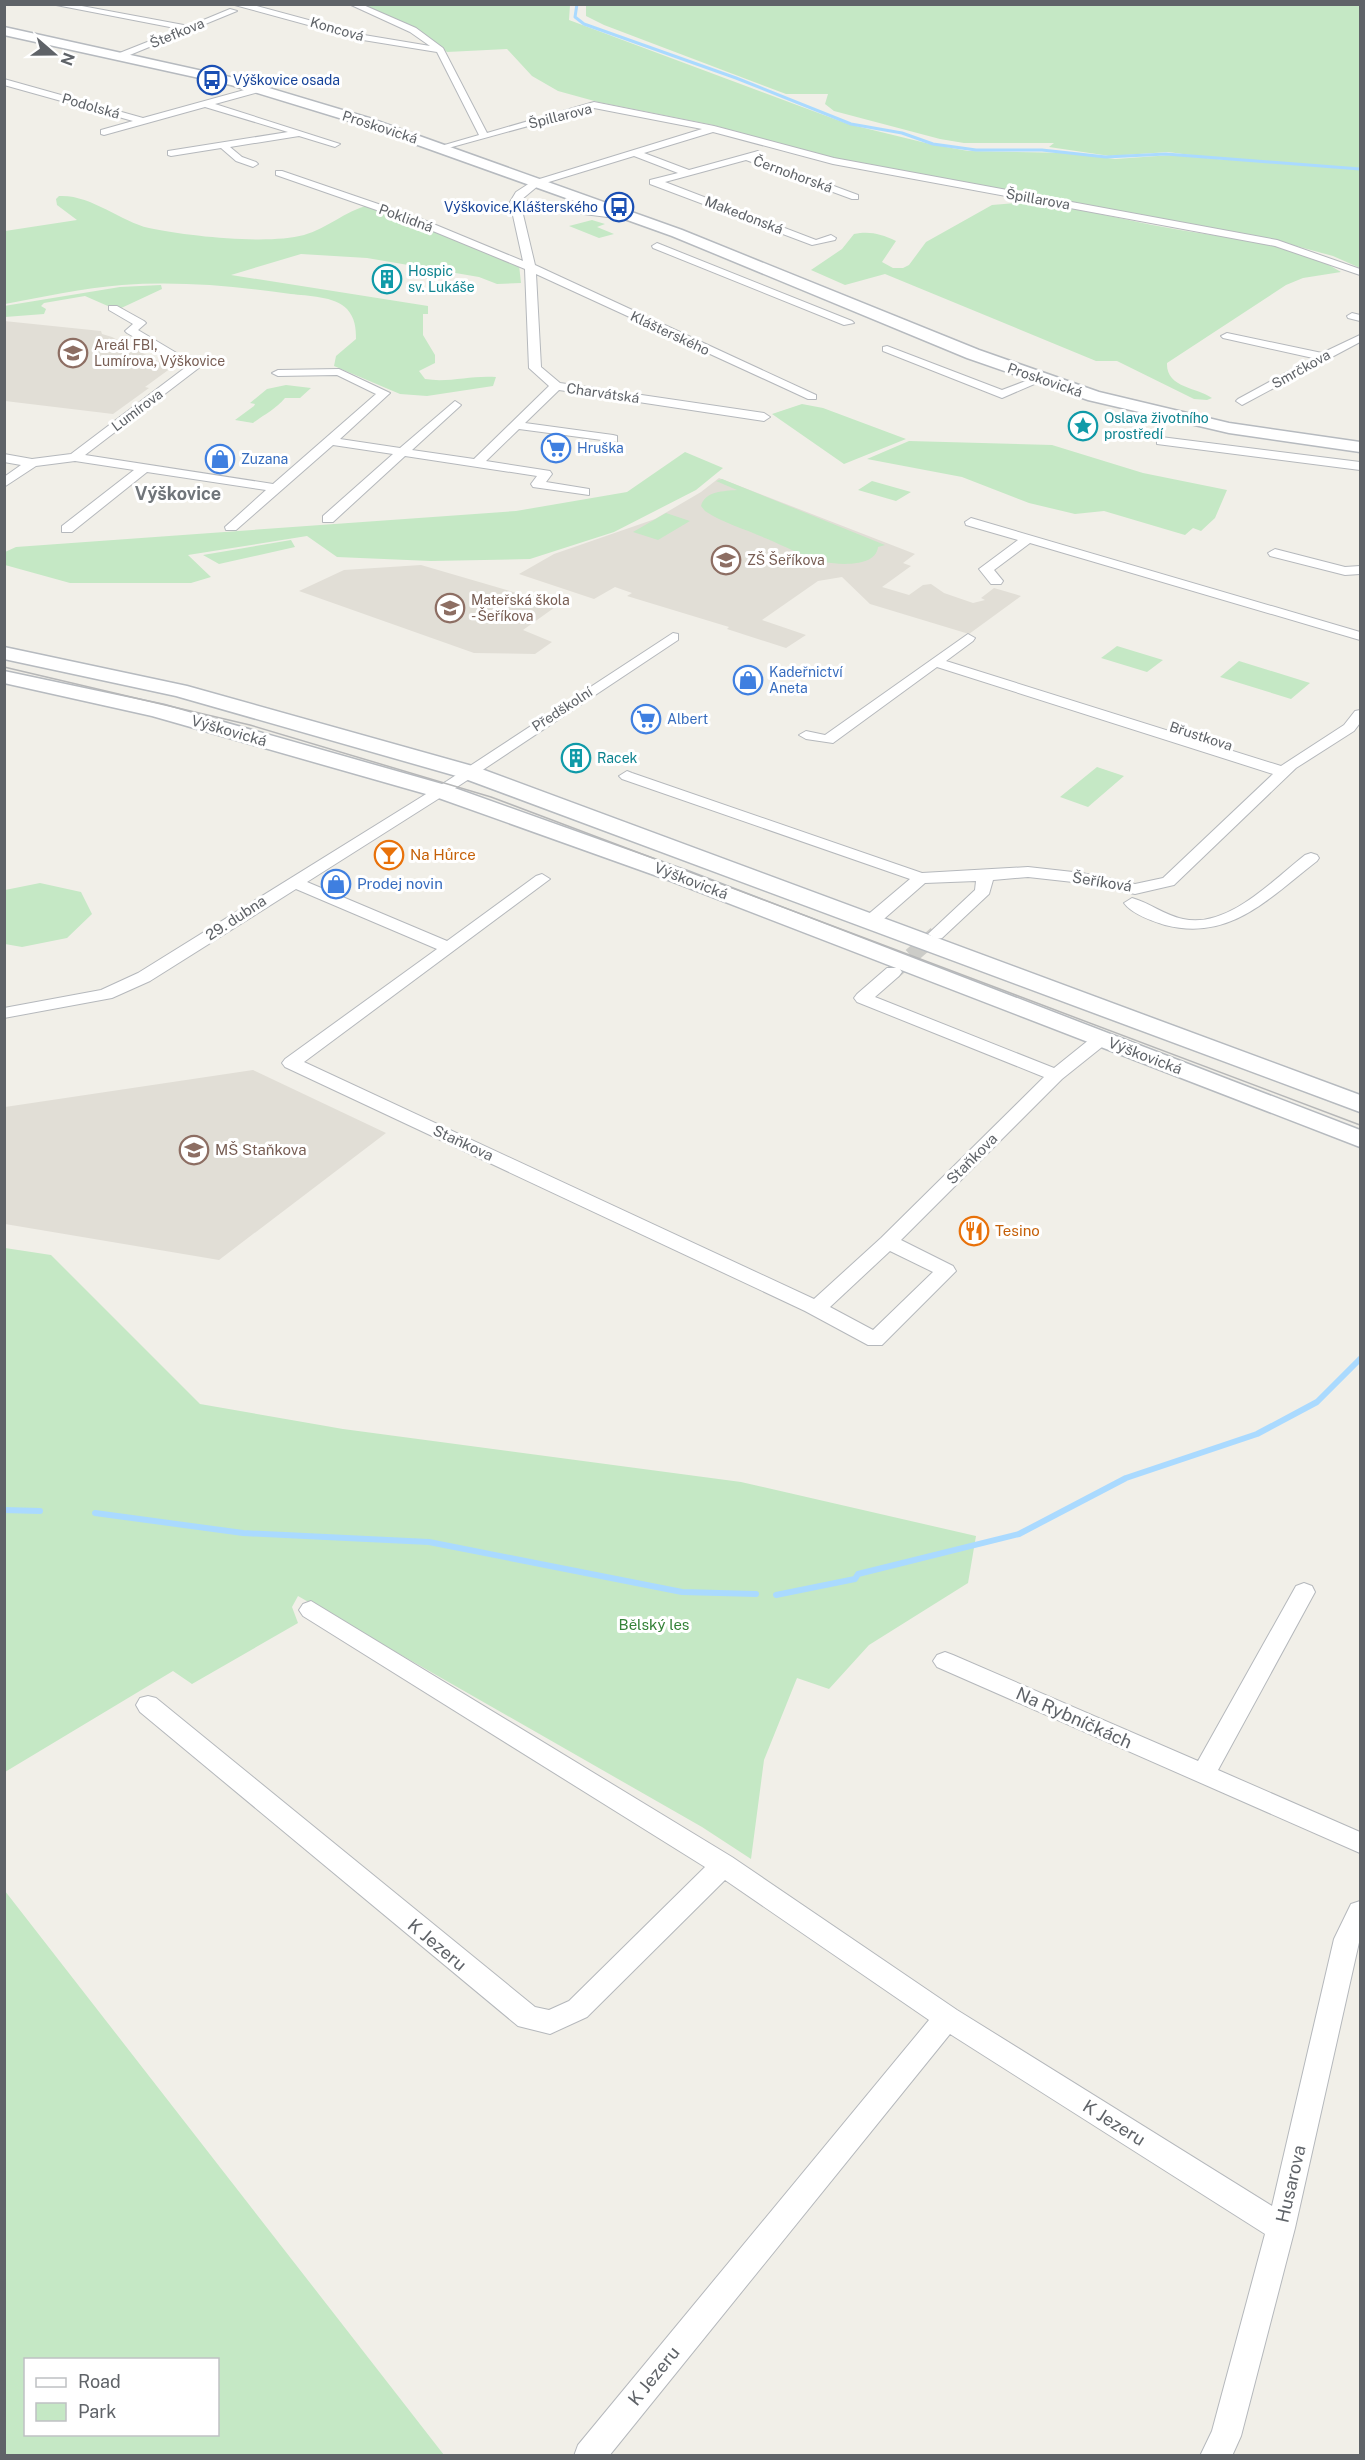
<svg xmlns="http://www.w3.org/2000/svg" width="1365" height="2460" font-family="'Public Sans',sans-serif">
<rect width="100%" height="100%" fill="#f1efe8"/>
<!-- education -->
<path fill="#e1ded6" d="M4,321L101,331L102,334L112,337L171,368L145,387L149,388L113,414L5,401Z
M719,478L915,554L903,563L911,566L882,587L909,595L923,585L931,584L944,593L973,603L985,600L981,598L994,588L1021,596L969,634L870,604L842,577L818,581L762,620L806,635L786,648L727,629L729,627L627,596L632,593L615,587L594,599L519,574L554,554L655,519L701,492Z
M421,565L558,605L523,630L552,642L535,654L474,653L299,591L344,570Z
M253,1070L386,1133L219,1260L5,1224V1107Z"/>
<!-- green -->
<path fill="#c5e8c5" fill-rule="evenodd" d="M358,5H570L569,20L848,124L930,144L968,151L1070,153L1115,159L1172,155L1228,160L1168,152L1110,156L1049,147L1054,143H964L940,139L834,111L825,104L828,94H786L604,25L586,16V5H1360V268L1333,256L1281,242L830,159L713,125L598,102L558,91L532,76L507,49L447,52L419,30Z
M59,196C90,194 120,221 149,228C187,236 267,245 304,235C328,228 345,211 369,205L519,265L521,283L497,284L479,277L367,258L301,254L231,275L428,306V314H423V335L435,355V363L419,371L425,379C449,383 471,375 496,377L493,386L427,396L400,394L334,366L336,356L356,339C356,328 355,318 347,309C335,296 307,296 291,294C235,286 179,281 122,285C83,288 43,297 5,304V231L77,220L57,205L56,199Z
M1016,203C1068,204 1118,219 1169,228C1226,239 1291,240 1341,272L1303,278L1286,285L1167,363C1166,388 1197,387 1212,398L1207,400L1194,399L1117,361H1096L885,274L845,285L811,270L842,249L854,234C870,231 881,234 896,241L882,262L893,268H903L909,265L926,242L992,205Z
M592,220L605,224L597,227L614,234L599,238L569,226Z
M161,285L162,289L117,310L85,296L44,303L41,306L46,309L44,314L5,317L4,306L120,287Z
M286,385L311,388L300,398H285C276,409 265,414 253,423L235,420L254,406L255,404L250,403L267,389Z
M802,404L823,408L906,439L844,464L772,414Z
M909,441L1052,445L1143,473L1227,490L1215,518L1201,531L1193,528L1185,535L1104,511L1075,514L1029,503L962,477L867,459Z
M685,452L723,468L696,490L614,532L530,559L431,561L337,557L307,536L188,555L211,577L191,583H70L5,565V552L16,547L516,511L627,492Z
M722,479L885,545L878,547C876,567 840,565 825,562C805,557 784,546 765,538C745,529 723,523 705,511L701,506C705,491 724,491 737,490L716,481Z
M872,481L911,492L896,501L858,490Z
M666,513L690,521L658,540L633,532Z
M291,540L295,547L219,564L203,555Z
M1117,646L1163,660L1147,672L1101,658Z
M1239,661L1310,683L1291,699L1220,677Z
M1097,767L1124,776L1088,807L1060,797Z
M40,883L81,892L92,914L67,938L22,947L5,944V890Z
M5,1248L51,1255L200,1404L343,1429L741,1482L976,1536L968,1583L869,1645L829,1689L797,1678L764,1760L751,1859L702,1827L298,1596L292,1607L298,1623L192,1684L173,1671L5,1772Z
M4,1891H5L444,2455H5ZM26,2360H218V2434H26Z"/>
<g fill="none" stroke-linecap="round" stroke-linejoin="round">
<!-- stream-far1 -->
<path stroke="#aadaff" stroke-width="3" d="M577,4L575,17L584,24L736,78L851,124L902,133L933,144L976,150H1042L1106,157L1166,154L1360,169"/>
<!-- stream -->
<path stroke="#aadaff" stroke-width="6" d="M4,1510L40,1511
M95,1513L243,1533L429,1542L682,1592L756,1594
M776,1595L855,1579L858,1574L1019,1534L1126,1478L1257,1434L1317,1402L1360,1359"/>
<!-- street-tunnel -->
<path stroke="#ccccc8" stroke-width="16" stroke-dasharray="16 8" stroke-linecap="butt" d="M893,972L936,934"/>
<!-- street casing -->
<g stroke="#b5b8bc" stroke-width="2">
<path id="street" d="M51,4H71L189,26L230,9L237,11L120,59L117,54L180,29Z
M231,4H249L364,35L430,46L410,32L349,4H361L416,28L443,48L487,133L594,102L714,126L834,158L1277,240L1360,269V275L1275,246L833,164L713,132L644,153L689,170L758,151L763,154L756,157L858,195V199H852L746,160L665,182L816,240L831,235L836,238L835,240L812,245L650,184V180L678,173L634,156L539,185L521,200L631,214L636,217L631,220L521,206L535,265L816,395V399H808L536,274L541,367L560,383L764,413L770,417L764,421L559,390L525,423L613,435L617,436V442L519,429L486,461L550,471L552,474L546,482L589,489V495L533,487L531,484L537,476L405,456L333,522H323V516L393,454L333,445L236,530H226L225,527L266,490L147,472L72,532H62V526L134,470L75,461L36,466L4,487V477L21,465L4,462V454L32,459L71,454L186,367L127,333L125,331L133,324L109,310V306H117L144,321L146,323L138,330L200,367L85,455L273,484L376,394L337,375L278,376L272,373L278,370L339,369L390,393L340,439L400,448L455,401L461,405L459,407L412,450L474,459L549,386L529,368L525,269L411,222L276,175V171H282L419,218L523,261L510,202L516,192L533,181L702,129L594,108L441,150V146L479,135L437,52L363,40Z
M4,79L143,118L259,86L263,89L262,91L215,104L340,144L335,147L299,136L230,147L242,157L256,162L258,164L253,167L236,161L221,148L171,156L168,155V151L288,132L205,107L104,135L101,134V130L133,121L4,85Z
M657,243L852,321L854,323L844,325L653,248L652,246Z
M1352,313L1360,315V321L1348,318L1347,316Z
M1227,333L1322,353L1360,335V342L1242,405L1236,401L1238,399L1313,358L1223,338L1221,336Z
M887,346L1002,390L1036,377L1046,379L1002,398L883,351V347Z
M1161,437L1360,462V470L1157,444V438Z
M971,518L1360,632V640L1030,543L994,570L1003,581L1001,584H991L979,569L1018,540L966,525L965,522Z
M1275,549L1345,567L1360,566V574L1345,575L1270,556L1268,553Z
M673,633L678,634V640L457,787L307,882L447,941L536,876L542,874L550,879L304,1062L814,1299L881,1238L1044,1077L857,1002L854,998L857,994L887,968H899L902,972L899,976L875,997L1054,1068L1095,1035H1107L1110,1039L1107,1043L1062,1079L901,1240L953,1266L956,1271L882,1345H868L805,1311L285,1067L282,1063L285,1059L437,949L296,889L150,981L112,998L4,1018V1008L101,990L138,973L447,781ZM890,1251L933,1272L873,1330L830,1307Z
M968,634L975,638L973,641L946,661L1281,766L1344,725L1355,711L1360,710V723L1354,731L1296,768L1174,885L1135,894L1082,883L1028,877L993,880L989,894L942,938L936,939L928,934L975,890L976,881L925,883L877,925H865L863,921L865,917L910,879L622,779L619,776L627,771L632,773L922,873L1028,867L1082,873L1135,884L1163,878L1273,774L937,667L833,743L806,739L799,735L806,731L825,735Z
M1311,853L1317,855L1319,858L1317,861C1269,898 1230,942 1165,925C1152,921 1132,914 1124,903L1132,898C1150,903 1164,915 1183,919C1228,929 1273,880 1305,855Z
M1304,1583L1312,1586L1315,1592L1218,1770L1360,1832V1853L937,1667L933,1661L937,1655L945,1652L953,1655L1198,1761L1296,1586Z
M311,1601L732,1857L957,2010L1272,2206L1334,1939L1351,1904L1360,1901V1938L1295,2228L1241,2436L1232,2456H1200L1212,2431L1265,2234L950,2034L609,2456H574L578,2445L929,2020L725,1880L587,2017L550,2034L518,2026L140,1712L136,1705L140,1698L148,1696L156,1698L535,2007L549,2010L569,2001L705,1867L303,1616L299,1610L303,1604Z"/>
</g>
<!-- secondary casing -->
<g stroke="#b6babf" stroke-width="3">
<path id="secondary" d="M4,27L239,79L369,118L682,230L979,350L1099,392L1229,423L1360,442V452L1229,433L1088,400L967,358L672,236L359,124L231,85L4,35Z
M4,647L187,686L476,767L1360,1095V1112L460,777L176,696L4,659Z
M4,671L164,705L449,786L687,871L1360,1130V1147L671,881L433,796L152,716L4,683Z"/>
</g>
<!-- street -->
<use href="#street" fill="#fff" fill-rule="evenodd"/>
<!-- secondary -->
<use href="#secondary" fill="#fff" fill-rule="evenodd"/>
<!-- tram -->
<path stroke="#b6b7b8" stroke-width="1.5" d="M4,667L250,725L491,797L1360,1125"/>
</g>
<!-- icons -->
<defs>
<g id="bus-ring" transform="scale(1.5)"><circle r="9.5" fill="#fff" stroke="#1a4fb4" stroke-width="1.5"/><path d="M-5-6H5V4H4V6H2V4H-2V6H-4V4H-5ZM-3.5-4V0h7V-4ZM-3.5 1.2v1.5H-2V1.2ZM2 1.2v1.5H3.5V1.2Z" fill="#1a4fb4"/></g>
<g id="building-ring" transform="scale(1.5)"><circle r="9.5" fill="#fff" stroke="#0f9aa8" stroke-width="1.5"/><path d="M-4-6H4V6H1V3H-1V6H-4ZM-2.5-4.3h1.7v1.8h-1.7ZM.8-4.3h1.7v1.8H.8ZM-2.5-1h1.7V.8h-1.7ZM.8-1h1.7V.8H.8Z" fill="#0f9aa8"/></g>
<g id="university-ring" transform="scale(1.5)"><circle r="9.5" fill="#fff" stroke="#8d6e63" stroke-width="1.5"/><path d="M0-5L7-2L0 1L-7-2ZM-4 1L0 2.5L4 1V4Q0 6-4 4Z" fill="#8d6e63"/></g>
<g id="sight-ring" transform="scale(1.5)"><circle r="9.5" fill="#fff" stroke="#0f9aa8" stroke-width="1.5"/><path d="M0-6L1.8-2.2L6-1.7L2.9 1.2L3.7 5.4L0 3.3L-3.7 5.4L-2.9 1.2L-6-1.7L-1.8-2.2Z" fill="#0f9aa8"/></g>
<g id="supermarket-ring" transform="scale(1.5)"><circle r="9.5" fill="#fff" stroke="#3f7fe0" stroke-width="1.5"/><path d="M-6-5.5h2.5l.6 2H6L4.5 2H-2.5L-4.4-4H-6ZM-1.5 3.2a1.3 1.3 0 1 0 .1 0ZM3 3.2a1.3 1.3 0 1 0 .1 0Z" fill="#3f7fe0"/></g>
<g id="shop-ring" transform="scale(1.5)"><circle r="9.5" fill="#fff" stroke="#3f7fe0" stroke-width="1.5"/><path d="M-5-2.5h2.3a2.7 3.5 0 0 1 5.4 0H5L5.5 6h-11ZM-1.5-2.5h3a1.5 2.3 0 0 0-3 0Z" fill="#3f7fe0"/></g>
<g id="school-ring" transform="scale(1.5)"><circle r="9.5" fill="#fff" stroke="#8d6e63" stroke-width="1.5"/><path d="M0-5L7-2L0 1L-7-2ZM-4 1L0 2.5L4 1V4Q0 6-4 4Z" fill="#8d6e63"/></g>
<g id="bar-ring" transform="scale(1.5)"><circle r="9.5" fill="#fff" stroke="#e8710a" stroke-width="1.5"/><path d="M-6-5H6L.8 .8V4.5H3.5V6h-7V4.5H-.8V.8Z" fill="#e8710a"/></g>
<g id="restaurant-ring" transform="scale(1.5)"><circle r="9.5" fill="#fff" stroke="#e8710a" stroke-width="1.5"/><path d="M-5-6h1v4h1v-4h1v4h1v-4h1v5L-1.5 .5V6h-2V.5L-5-1ZM5-6V6H3V1.5H1.5Q1.5-4 5-6Z" fill="#e8710a"/></g>
</defs>
<g fill-rule="evenodd">
<use href="#bus-ring" x="212" y="80"/>
<use href="#bus-ring" x="619" y="207"/>
<use href="#building-ring" x="387" y="279"/>
<use href="#university-ring" x="73" y="353"/>
<use href="#sight-ring" x="1083" y="426"/>
<use href="#supermarket-ring" x="556" y="448"/>
<use href="#shop-ring" x="220" y="459"/>
<use href="#school-ring" x="726" y="560"/>
<use href="#school-ring" x="450" y="608"/>
<use href="#shop-ring" x="748" y="680"/>
<use href="#supermarket-ring" x="646" y="719"/>
<use href="#building-ring" x="576" y="758"/>
<use href="#bar-ring" x="389" y="855"/>
<use href="#shop-ring" x="336" y="884"/>
<use href="#school-ring" x="194" y="1150"/>
<use href="#restaurant-ring" x="974" y="1231"/>
</g>
<g text-anchor="middle" stroke-width="6" stroke-linejoin="round" paint-order="stroke">
<!-- far-street labels -->
<g font-size="14" fill="#5f6368" stroke="#fff">
<text transform="translate(337 29) rotate(16)" y="5">Koncová</text>
<text transform="translate(177 33) rotate(-22)" y="5">Štefkova</text>
<text transform="translate(91 106) rotate(16)" y="5">Podolská</text>
<text transform="translate(560 116) rotate(-14)" y="5">Špillarova</text>
<text transform="translate(380 127) rotate(18)" y="5">Proskovická</text>
<text transform="translate(793 174) rotate(20)" y="5">Černohorská</text>
<text transform="translate(1038 199) rotate(10)" y="5">Špillarova</text>
<text transform="translate(744 215) rotate(21)" y="5">Makedonská</text>
<text transform="translate(406 218) rotate(20)" y="5">Poklidná</text>
<text transform="translate(670 333) rotate(25)" y="5">Klášterského</text>
<text transform="translate(1301 369) rotate(-29)" y="5">Smrčkova</text>
<text transform="translate(1045 380) rotate(19)" y="5">Proskovická</text>
<text transform="translate(603 393) rotate(8)" y="5">Charvátská</text>
<text transform="translate(137 410) rotate(-37)" y="5">Lumírova</text>
<text transform="translate(562 709) rotate(-33)" y="5">Předškolní</text>
<text transform="translate(1201 736) rotate(18)" y="5">Břustkova</text>
</g>
<!-- far-transit labels -->
<g font-size="14" fill="#164399" stroke="#fff" text-anchor="start">
<text x="233" y="85">Výškovice osada</text>
<text x="598" y="212" text-anchor="end">Výškovice,Klášterského</text>
</g>
<!-- far-culture labels -->
<g font-size="14" fill="#0d838f" stroke="#fff" text-anchor="start">
<text x="408" y="276">Hospic<tspan x="408" dy="16">sv. Lukáše</tspan></text>
<text x="1104" y="423">Oslava životního<tspan x="1104" dy="16">prostředí</tspan></text>
<text x="597" y="763">Racek</text>
</g>
<!-- far-education labels -->
<g font-size="14" fill="#785e54" stroke="#fff" text-anchor="start">
<text x="94" y="350">Areál FBI,<tspan x="94" dy="16">Lumírova, Výškovice</tspan></text>
<text x="747" y="565">ZŠ Šeříkova</text>
<text x="471" y="605">Mateřská škola<tspan x="471" dy="16">- Šeříkova</tspan></text>
</g>
<!-- far-shop labels -->
<g font-size="14" fill="#366cbe" stroke="#fff" text-anchor="start">
<text x="577" y="453">Hruška</text>
<text x="241" y="464">Zuzana</text>
<text x="769" y="677">Kadeřnictví<tspan x="769" dy="16">Aneta</tspan></text>
<text x="667" y="724">Albert</text>
</g>
<!-- street labels -->
<g font-size="15" fill="#5f6368" stroke="#fff">
<text transform="translate(229 731) rotate(16)" y="5">Výškovická</text>
<text transform="translate(691 881) rotate(21)" y="5">Výškovická</text>
<text transform="translate(1102 882) rotate(9)" y="5">Šeříková</text>
<text transform="translate(236 918) rotate(-33)" y="5">29. dubna</text>
<text transform="translate(1145 1056) rotate(21)" y="5">Výškovická</text>
<text transform="translate(463 1143) rotate(25)" y="5">Staňkova</text>
<text transform="translate(972 1159) rotate(-45)" y="5">Staňkova</text>
</g>
<!-- food labels -->
<g font-size="15" fill="#c56008" stroke="#fff" text-anchor="start">
<text x="410" y="860">Na Hůrce</text>
<text x="995" y="1236">Tesino</text>
</g>
<!-- shop labels -->
<g font-size="15" fill="#366cbe" stroke="#fff" text-anchor="start">
<text x="357" y="889">Prodej novin</text>
</g>
<!-- education labels -->
<g font-size="15" fill="#785e54" stroke="#fff" text-anchor="start">
<text x="215" y="1155">MŠ Staňkova</text>
</g>
<!-- park labels -->
<g font-size="15" fill="#348238" stroke="#fff">
<text x="654" y="1630">Bělský les</text>
</g>
<!-- far-district labels -->
<g font-size="18" font-weight="bold" fill="#70757a" stroke="#fff">
<text x="178" y="500">Výškovice</text>
</g>
<!-- near-street labels -->
<g font-size="18" fill="#5f6368" stroke="#fff">
<text transform="translate(1074 1718) rotate(24)" y="6">Na Rybníčkách</text>
<text transform="translate(437 1945) rotate(40)" y="6">K Jezeru</text>
<text transform="translate(1114 2123) rotate(32)" y="6">K Jezeru</text>
<text transform="translate(1291 2184) rotate(-77)" y="6">Husarova</text>
<text transform="translate(654 2376) rotate(-51)" y="6">K Jezeru</text>
</g>
</g>
<!-- border -->
<rect width="1365" height="2460" fill="none" stroke="#5f6368" stroke-width="12"/>
<!-- legend -->
<rect x="24" y="2358" width="195" height="78" fill="#ffffff" stroke="#bfc1c3" stroke-width="1.5"/>
<rect x="36" y="2378" width="30" height="9" fill="#ffffff" stroke="#bfc1c3" stroke-width="1.5"/>
<text x="78" y="2388" font-size="18" fill="#5f6368">Road</text>
<rect x="36" y="2403" width="30" height="18" fill="#c5e8c5" stroke="#bfc1c3" stroke-width="1.5"/>
<text x="78" y="2418" font-size="18" fill="#5f6368">Park</text>
<!-- north arrow -->
<g transform="translate(54 54) rotate(110)" stroke="#ffffff" stroke-width="4.5" paint-order="stroke">
<path d="M0-4.5L10 22L0 15L-10 22Z" fill="#5f6368"/>
<text y="-9" font-size="16" font-weight="bold" text-anchor="middle" fill="#5f6368">N</text>
</g>
</svg>
